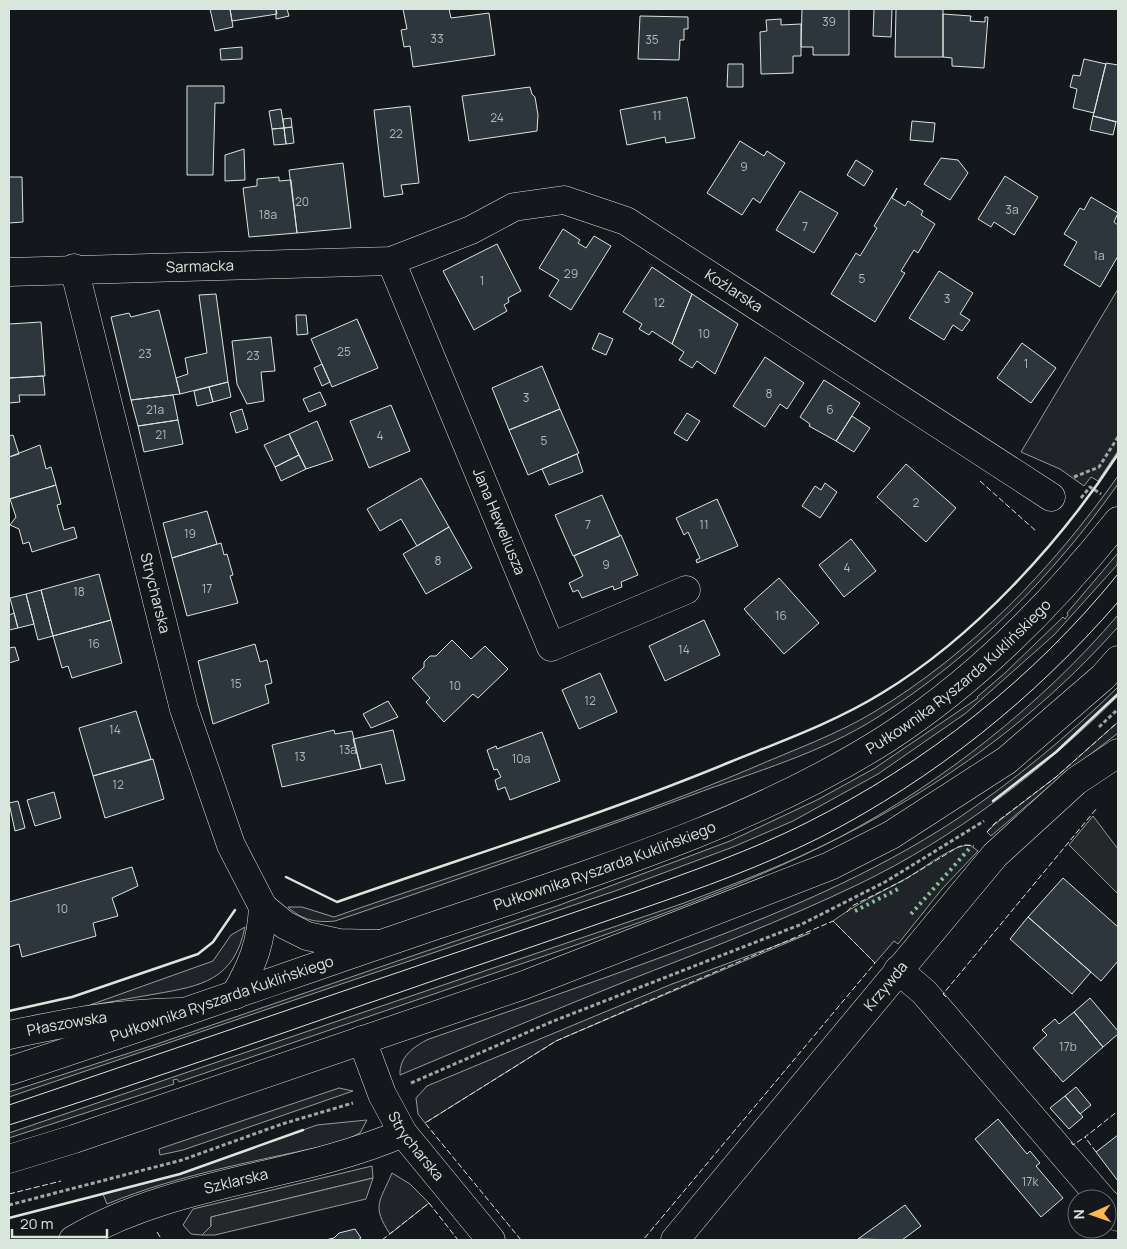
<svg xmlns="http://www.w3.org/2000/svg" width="1127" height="1249" font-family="Manrope,sans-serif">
<rect width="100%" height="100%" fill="#14181c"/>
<!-- green -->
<path fill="#202428" stroke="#939e99" d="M1118,289V451L1098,481L1091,477L1084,486L1060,469L1021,452Z
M1118,476V484C1053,576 974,656 878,717C822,753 754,772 692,795C573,839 454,881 335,921C316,923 302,920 288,907H302L334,917C473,868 616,826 752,768C793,750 836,735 874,712C972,653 1052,569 1118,476Z
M1118,553L1117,565L1054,635L966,713L878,774L793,821L733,847L615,891L9,1097V1092L157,1044L557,906L730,841L819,799L875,768L978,698L977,697L1005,673L1063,617L1065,619L1068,615L1067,613Z
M1118,615V627C951,814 746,887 515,966C403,1005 291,1043 179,1082L177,1079L173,1080L174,1084L9,1138V1133L684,903C737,883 792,862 840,837C943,782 1042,704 1118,615Z
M1118,687V696C1042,771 956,837 859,884C782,921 703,951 624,982C549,1012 474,1044 400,1075C399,1057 414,1046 429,1039C513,1010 598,981 681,950C776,915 872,875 957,819C1015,780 1068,736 1118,687Z
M1118,722V733L1052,784L991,836L987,832L995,824L1056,777Z
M970,845L978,851L942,889L898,944L894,941L875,963L833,921C856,904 880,893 905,879C922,870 951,845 970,845Z
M245,927C234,980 202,986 155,994C132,998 110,1002 87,1006L213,961L231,935Z
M810,933L556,1041L425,1123L418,1114L416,1098L427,1086L672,984Z
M339,1088L353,1091L183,1150L160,1155L159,1149Z
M367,1120L360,1133L342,1142C263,1160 182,1173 107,1204L103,1194L180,1174L317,1125Z
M372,1166L373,1178L211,1217V1226L202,1235L191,1234L183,1225L193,1209Z
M392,1173L410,1184L429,1203L390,1234C371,1205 380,1202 392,1173Z"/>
<!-- parking -->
<path fill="#24282b" stroke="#939e99" d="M1093,816L1118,849V894L1069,845Z
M373,1178L366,1199L215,1235H202L211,1226V1217Z"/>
<!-- building -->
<path fill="#2c363c" stroke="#d8e6dc" d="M210,9H230L233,27L215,31Z
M230,9H276L277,14L232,21Z
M276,9H287L289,16L276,19Z
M403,9H449L451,18L489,13L495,55L413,67L410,46L404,47L401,30L407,29Z
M802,9H849V55H813V47H801Z
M874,9H892L891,37L873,36Z
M896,9H943V57H895Z
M943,14L971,16L970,21L985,22V17H988L984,68L952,66V58L943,57Z
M640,16L688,17V29H684V40H680L679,60L638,59Z
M781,19V25L801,24V56H793V73L761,74L760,32L767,31L766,20Z
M242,47V59L221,60L220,49Z
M1084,59L1106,64L1094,113L1073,108L1077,89L1070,87L1073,75L1080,76Z
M1106,63L1118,65V122L1093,116Z
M728,64H743V87H727Z
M187,86H224V103H215L213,175H187Z
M530,87L532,94L535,97L538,115L537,131L469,141L462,96Z
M687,97L695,138L666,143L665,137L627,145L620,110Z
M410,106L419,183L401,185L403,194L384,197L374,110Z
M281,109L284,128L272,129L269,111Z
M1093,116L1116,122L1113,135L1090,130Z
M291,118L292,127L284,128L283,119Z
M912,121L935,123L933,142L910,140Z
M292,127L294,143L286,144L284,128Z
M284,128L286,144L274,145L272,129Z
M740,141L764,156L767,151L785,163L760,203L753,198L742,215L707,193Z
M244,149L245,180L225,181V155Z
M941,158L958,160L968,173L950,200L924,184Z
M856,160L873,171L864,186L847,175Z
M343,163L351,228L297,233L289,170Z
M1005,176L1038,197L1014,235L994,222L991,227L978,219Z
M9,177H22L23,222L9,223Z
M279,177V181L291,180L297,233L249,237L243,188L257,186V179Z
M897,188L892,198L905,206L908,201L923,211L921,215L935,224L918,253L914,250L901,271L905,273L875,322L831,294L856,253L860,256L877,228L874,226Z
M800,191L838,213L814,253L776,230Z
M1091,197L1118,213L1114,222L1118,225V256L1100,287L1064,265L1077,242L1064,234L1080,208L1084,210Z
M563,229L580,240L578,243L586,248L594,236L611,246L571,310L549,296L559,280L539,268Z
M497,244L521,291L508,298L509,302L504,305L507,311L474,330L443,271Z
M652,267L692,294L672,344L652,331L649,335L639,329L642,324L623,312Z
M939,271L973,293L960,314L970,320L962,331L953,325L944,340L909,318Z
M216,294L228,382L180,394L176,378L188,374L185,358L207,353L199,295Z
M692,294L738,324L715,374L697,361L692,368L679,360L684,352L672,344Z
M159,310L180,394L131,400L111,317L129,313L131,317Z
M296,315H306L308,334L297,335Z
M357,319L378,368L332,387L311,339Z
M41,322L45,376L9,378V324Z
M599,333L613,339L606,355L592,349Z
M271,337L275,371L261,372L264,401L247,404L237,384L232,341Z
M1022,343L1056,368L1031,403L997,378Z
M765,357L804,383L787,409L780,404L765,427L733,406Z
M322,364L330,382L322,386L314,368Z
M542,366L560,409L509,430L492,388Z
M43,376L45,395H19L20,402L9,403V378Z
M824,380L860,403L836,441L809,426L810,424L800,417Z
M228,382L231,397L213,402L209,387Z
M209,387L213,402L197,406L194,391Z
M320,392L326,405L309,412L303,399Z
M173,395L178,420L138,426L131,400Z
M391,405L410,451L369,468L350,421Z
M242,409L248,429L236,433L230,413Z
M560,409L579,453L528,475L509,430Z
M687,413L700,421L687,441L674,433Z
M852,416L870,428L854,452L836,441Z
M178,420L183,444L144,452L138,426Z
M317,421L333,460L306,469L289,434Z
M289,434L299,455L275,467L264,445Z
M13,435L19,454L9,457V436Z
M40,445L46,469L51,467L56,485L9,499V457Z
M577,454L583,472L549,485L542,469Z
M299,455L306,469L281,481L275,467Z
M906,464L956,508L926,542L877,497Z
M421,478L449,527L417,546L401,519L380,531L367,509Z
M825,483L837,492L820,518L802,506L815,486L821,490Z
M56,485L61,504L57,505L64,530L74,527L77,538L32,552L29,542L23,544L19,529L10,525L16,517L10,499Z
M602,495L620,536L573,556L555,515Z
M717,499L738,546L697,563L696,560L700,558L688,532L684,535L676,518Z
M207,511L217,544L172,558L163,523Z
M449,527L472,568L426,594L403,554Z
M621,535L638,575L621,582L622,587L614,590L613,586L582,598L578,590L573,592L569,583L583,576L574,556Z
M851,539L876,571L844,597L819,565Z
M221,543L224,555L227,554L233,575L230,576L238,603L187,616L172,558Z
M99,574L111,620L53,636L41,590Z
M779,578L819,623L784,654L744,609Z
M41,590L53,636L38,640L26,594Z
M26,594L34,624L18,628L10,598Z
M14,613L18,628L9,630V615Z
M111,620L122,663L72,678L68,666L62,668L53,636Z
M704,620L720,655L665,681L649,646Z
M452,640L471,659L485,646L508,669L478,698L473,694L444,722L426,702L430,698L412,678L424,667V662L430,656H436Z
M255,644L260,662L267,660L272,683L265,685L269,703L213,724L198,661Z
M15,647L19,660L9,663V648Z
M600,673L617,712L579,729L562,690Z
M388,701L398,717L371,728L363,714Z
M136,711L151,759L93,776L79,728Z
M334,730L335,734L352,731L361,769L282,787L272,745Z
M393,730L405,780L386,784L381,764L361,769L353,739Z
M542,732L560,781L510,800L505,787L498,790L495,780L501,777L497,769L494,770L487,750L496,746L497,749Z
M153,759L164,799L105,818L93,776Z
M54,792L61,818L35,826L27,800Z
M18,801L25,828L15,831L9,803Z
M132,867L138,886L112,898L118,916L93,923L96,936L22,957L19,944L9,947V902Z
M1063,878L1118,927V961L1101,981L1028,917Z
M1028,917L1091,972L1072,994L1010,939Z
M1090,998L1118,1031V1034L1103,1047L1074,1012Z
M1074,1012L1103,1047L1063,1082L1033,1048L1047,1035L1042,1030L1055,1019L1059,1024Z
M1076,1087L1091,1105L1080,1114L1065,1096Z
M1065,1096L1083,1117L1069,1129L1050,1108Z
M998,1119L1027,1154L1030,1151L1040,1163L1036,1166L1063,1198L1041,1217L975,1139Z
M1118,1135V1181L1096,1152Z
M905,1205L921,1226L902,1240L858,1239Z
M355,1229L361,1238L358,1240H325L334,1238L339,1233Z"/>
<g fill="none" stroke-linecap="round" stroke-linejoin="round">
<!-- minor casing -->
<g stroke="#d8e6dc" stroke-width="29">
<g id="minor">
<path id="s1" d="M391,261L551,647L686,590"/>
<path id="s2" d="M74,268L184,709L231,845L263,907L285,925L307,936L339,943L379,944"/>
<path id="s3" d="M9,272L391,261L471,230L514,207L564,200L626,221L1051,497"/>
<path d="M898,970L924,992L1102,1199"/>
<path d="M235,995C253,964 261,943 263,907"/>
<path id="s4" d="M9,1035C69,1022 117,1013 179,1012"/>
<path id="s5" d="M362,1040L382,1094L403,1133L491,1240"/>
<path d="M1107,1204L1118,1217"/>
<path id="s6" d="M73,1240C174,1180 297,1179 403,1133"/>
<path id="s7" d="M675,1240L995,855L1076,781L1118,753"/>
</g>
</g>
<!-- major casing -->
<g stroke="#d8e6dc" stroke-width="29">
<g id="major">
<path id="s8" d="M9,1071C147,1026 284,977 422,930C578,877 749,827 889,737C978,679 1052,604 1118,521"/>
<path d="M9,1159L74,1139L524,985L830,866L891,835L1007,760L1103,677L1118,660"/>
</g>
</g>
<!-- path -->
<path stroke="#9da8a2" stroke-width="3" stroke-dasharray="4 2.5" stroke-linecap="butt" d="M1074,477L1099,467L1118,437
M1081,498L1090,487L1101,494
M1099,727L1118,709
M411,1083L551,1022L802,924L885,882L984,821
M9,1205L182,1160L282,1124L353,1103"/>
<!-- minor -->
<use href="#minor" stroke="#14181c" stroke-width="28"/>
<!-- major -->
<use href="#major" stroke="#14181c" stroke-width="28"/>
<!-- tram -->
<path stroke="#d8e6dc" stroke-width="1" d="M9,1105L634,892C692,871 750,851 806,823C926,763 1034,678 1118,574
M9,1125C154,1079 297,1028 441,978C508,955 575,932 641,909C702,888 763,866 821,837C935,778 1034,699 1118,602"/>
<!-- hedge -->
<path stroke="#8ac095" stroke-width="4" stroke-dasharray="2.5 4" stroke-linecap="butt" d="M855,911L900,888
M911,914L969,849"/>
<!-- fence -->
<path stroke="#d8e6dc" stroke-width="1" stroke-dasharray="6 2.5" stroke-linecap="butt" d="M980,481L1036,531
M987,832L994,824L1056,777L1118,722
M847,912L852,906L904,880L958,847L965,845L974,846
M946,997L943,994L1097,808
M1071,1142L1073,1145L1085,1137
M1096,1152L1085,1137L1118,1111
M9,1194L61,1181
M157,1232L162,1240
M382,1240L429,1203L458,1240
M521,1240L425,1123L556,1041L833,921L875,963L643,1240"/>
<!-- wall -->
<path stroke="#d8e6dc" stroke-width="2.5" d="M993,801L1056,752L1118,694
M286,877L337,902C468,856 602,815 730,762C782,741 835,722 882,693C973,638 1060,543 1118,454
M9,1011L72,997L198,954L213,942L235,910
M9,1218L180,1174L303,1130"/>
</g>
<g text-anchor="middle" stroke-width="4" stroke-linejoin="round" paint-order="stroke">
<!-- number labels -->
<g font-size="12" fill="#adbab4">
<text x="829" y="26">39</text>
<text x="437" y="43">33</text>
<text x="652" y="44">35</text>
<text x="657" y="120">11</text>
<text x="497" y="122">24</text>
<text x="396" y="138">22</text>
<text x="744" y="171">9</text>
<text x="302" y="206">20</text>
<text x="1012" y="214">3a</text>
<text x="268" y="219">18a</text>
<text x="805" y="231">7</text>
<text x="1099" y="260">1a</text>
<text x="571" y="278">29</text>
<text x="862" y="283">5</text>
<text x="482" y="285">1</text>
<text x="947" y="303">3</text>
<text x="659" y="307">12</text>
<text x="704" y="338">10</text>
<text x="344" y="356">25</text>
<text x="145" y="358">23</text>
<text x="253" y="360">23</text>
<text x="1026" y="368">1</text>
<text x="769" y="398">8</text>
<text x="526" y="402">3</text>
<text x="155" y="414">21a</text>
<text x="830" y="414">6</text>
<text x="161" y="439">21</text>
<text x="380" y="440">4</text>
<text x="544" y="445">5</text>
<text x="916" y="507">2</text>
<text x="588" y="529">7</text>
<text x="704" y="529">11</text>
<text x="190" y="538">19</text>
<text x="438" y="565">8</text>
<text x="606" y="569">9</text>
<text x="847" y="572">4</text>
<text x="207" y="593">17</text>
<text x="79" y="596">18</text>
<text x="781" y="620">16</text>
<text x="94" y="648">16</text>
<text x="684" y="654">14</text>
<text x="236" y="688">15</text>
<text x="455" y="690">10</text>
<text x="590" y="705">12</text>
<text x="115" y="734">14</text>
<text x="348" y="754">13a</text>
<text x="300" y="761">13</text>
<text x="521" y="763">10a</text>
<text x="118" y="789">12</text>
<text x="62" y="913">10</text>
<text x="1068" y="1051">17b</text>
<text x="1030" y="1186">17k</text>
</g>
<!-- street labels -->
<g font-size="15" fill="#d8e6dc" stroke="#14181c">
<text dy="5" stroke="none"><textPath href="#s3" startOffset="191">Sarmacka</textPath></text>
<text dy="5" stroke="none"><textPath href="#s3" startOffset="761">Koźlarska</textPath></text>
<text dy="5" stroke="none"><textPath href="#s1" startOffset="282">Jana Heweliusza</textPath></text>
<text dy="5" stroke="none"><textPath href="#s2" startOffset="335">Strycharska</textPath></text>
<text dy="5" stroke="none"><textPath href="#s8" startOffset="1035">Pułkownika Ryszarda Kuklińskiego</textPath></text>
<text dy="5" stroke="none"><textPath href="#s8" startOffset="630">Pułkownika Ryszarda Kuklińskiego</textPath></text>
<text dy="5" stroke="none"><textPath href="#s7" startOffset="330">Krzywda</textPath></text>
<text dy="5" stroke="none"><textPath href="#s8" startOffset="225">Pułkownika Ryszarda Kuklińskiego</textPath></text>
<text dy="5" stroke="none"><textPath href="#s4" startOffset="59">Płaszowska</textPath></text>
<text dy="5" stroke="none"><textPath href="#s5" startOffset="120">Strycharska</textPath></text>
<text dy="5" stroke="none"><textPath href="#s6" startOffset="174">Szklarska</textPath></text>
</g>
</g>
<!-- border -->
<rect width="1127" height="1249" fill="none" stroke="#d8e6dc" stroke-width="20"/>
<!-- north arrow -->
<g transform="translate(1092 1214) rotate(268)"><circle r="24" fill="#14181c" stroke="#626a69"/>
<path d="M0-4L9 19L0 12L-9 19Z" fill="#ffb74d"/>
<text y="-8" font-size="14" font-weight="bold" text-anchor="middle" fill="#d8e6dc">N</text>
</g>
<!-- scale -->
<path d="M12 1229v8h95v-8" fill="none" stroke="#d8e6dc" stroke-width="2.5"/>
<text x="20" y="1229" font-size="15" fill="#d8e6dc" stroke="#14181c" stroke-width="4" paint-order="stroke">20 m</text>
</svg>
